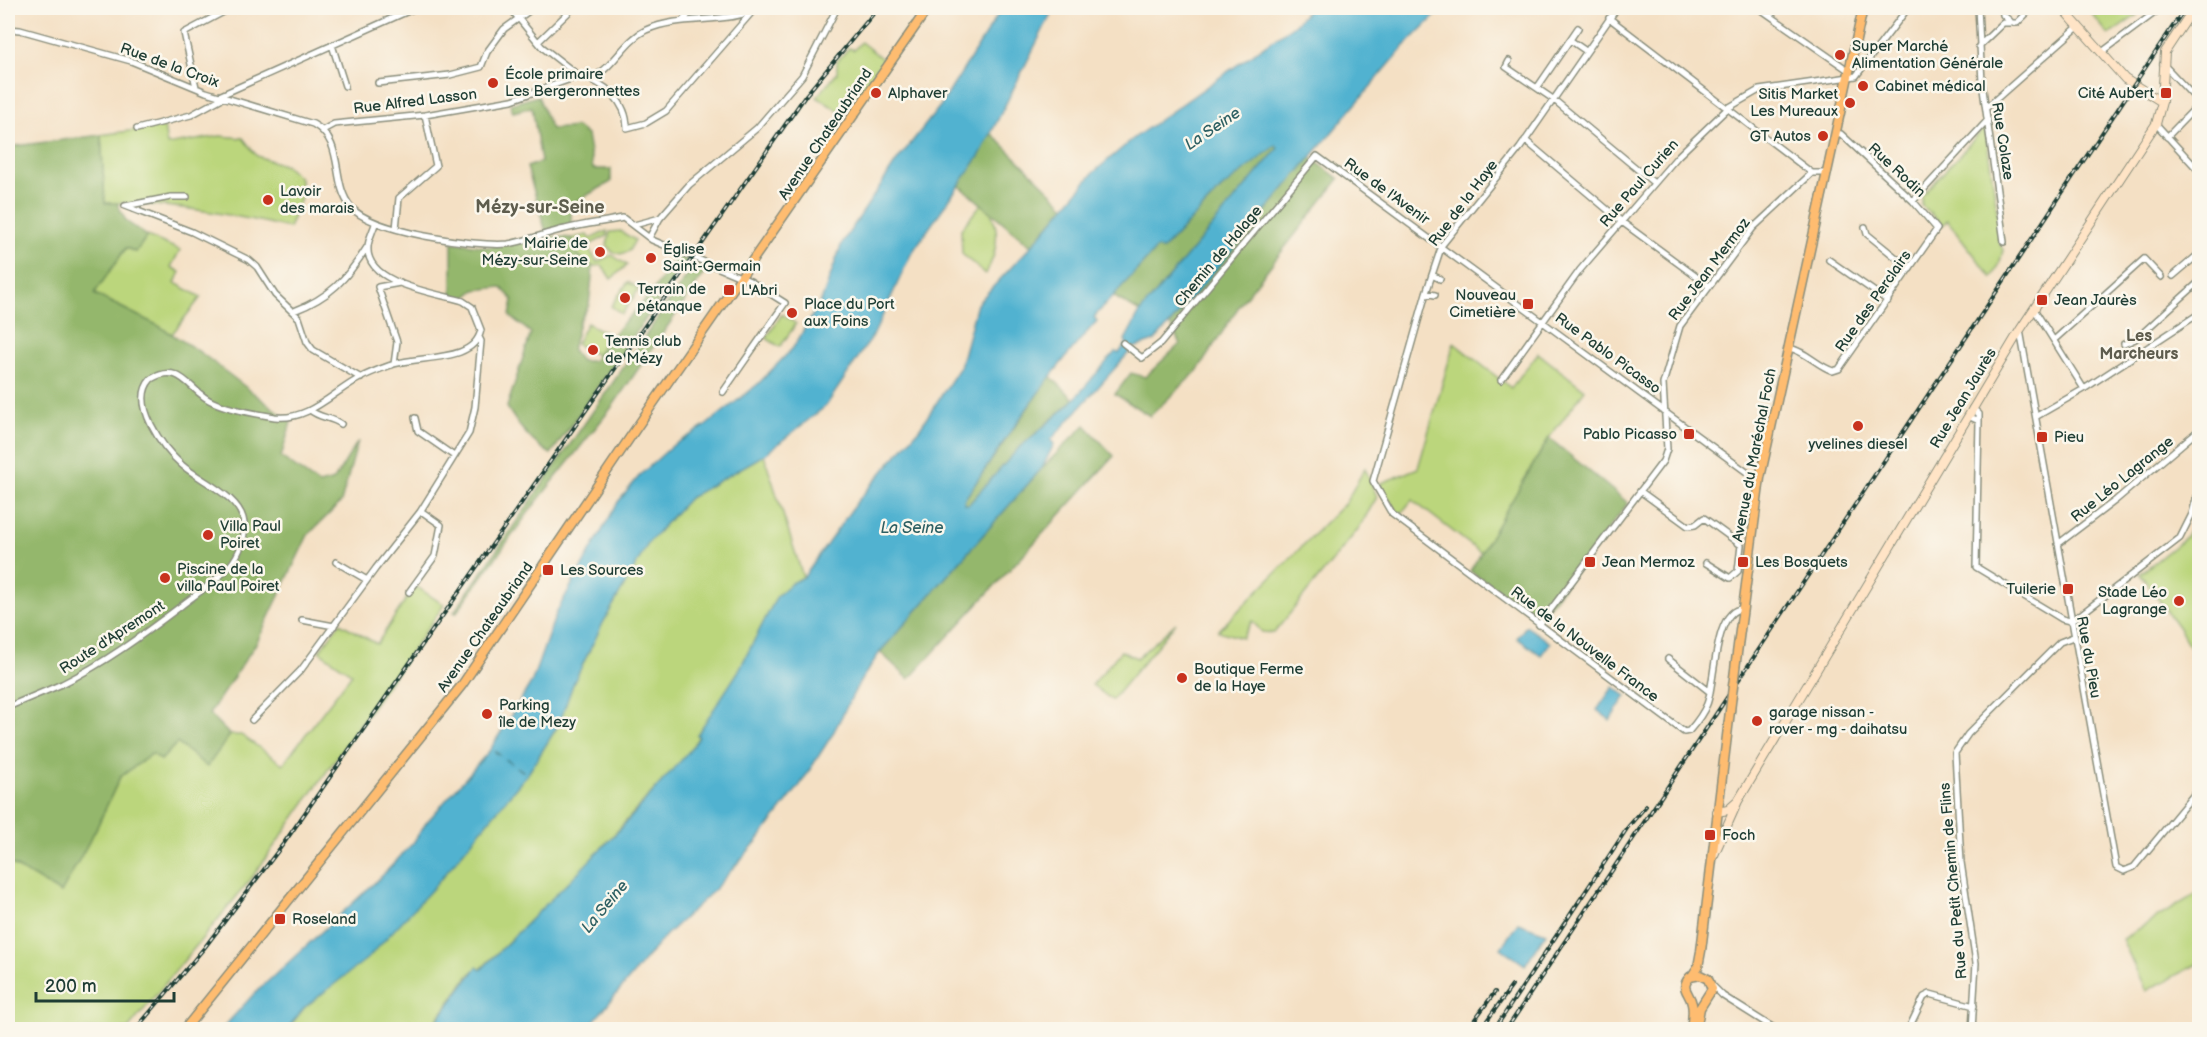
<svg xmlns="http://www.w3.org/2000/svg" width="2207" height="1037" font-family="'Balsamiq Sans',sans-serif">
<rect width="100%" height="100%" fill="#fbf7ec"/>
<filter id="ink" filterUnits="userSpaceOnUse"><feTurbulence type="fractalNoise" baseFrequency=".0167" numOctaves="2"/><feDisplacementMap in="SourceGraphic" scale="12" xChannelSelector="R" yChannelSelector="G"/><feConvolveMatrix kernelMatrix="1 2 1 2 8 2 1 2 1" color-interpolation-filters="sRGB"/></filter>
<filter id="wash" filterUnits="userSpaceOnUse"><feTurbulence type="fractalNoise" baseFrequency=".008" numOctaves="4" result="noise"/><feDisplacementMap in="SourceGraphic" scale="24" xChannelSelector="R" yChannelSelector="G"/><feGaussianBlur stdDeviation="1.35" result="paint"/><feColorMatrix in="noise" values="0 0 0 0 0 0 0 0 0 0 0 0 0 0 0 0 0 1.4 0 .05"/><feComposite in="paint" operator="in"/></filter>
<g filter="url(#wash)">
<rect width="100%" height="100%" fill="#f4e0c4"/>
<!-- green -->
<path fill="#bbd67c" stroke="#6d8a58" stroke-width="1.5" d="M2087,8H2132L2137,15L2109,35Z
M861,42L885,61L843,114L817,97L837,73V61L849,48L854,50Z
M164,126L167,145L220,136L243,138L257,156L286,166L300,178L301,198L289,228C228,213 168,203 105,203L101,135Z
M1985,127L2001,238L1998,240L2003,250L1999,266L1992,278L1947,220L1943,225L1922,206V196Z
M983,202C1002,222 999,252 985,274L962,254L961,229Z
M607,231V236L587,246L597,262L612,255L627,265L611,279L602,265L593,267L578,255L572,238L587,235L590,239Z
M620,231L635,240L629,251L621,254L612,252L607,245L610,232Z
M147,236L180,250L171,267L180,272L175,283L201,297L172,334L94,293L126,248L136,252Z
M628,282L639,289L622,314L611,306Z
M782,314L796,324L780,347L766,338Z
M587,323L608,334L597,355L576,344Z
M1454,343L1511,388L1538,353L1585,390L1549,438L1481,553L1412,500L1400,515L1379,484L1418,468Z
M764,455L803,577L792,583L777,596L738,672L688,754C652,790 616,834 579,872C547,905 513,937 480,970L477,968L469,975L430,1029L287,1030L304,1008L434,887L529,772L559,724L573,684L603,623L649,542L689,498Z
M1365,468L1377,497L1359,528L1274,633L1262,632L1252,621L1242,638L1218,631L1346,502Z
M2199,505L2200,663H2199L2179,628L2140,574L2186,537Z
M417,587L444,605L251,879L128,1029L14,1030L8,1024V862L61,893L97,827L120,777L152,754L161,760L177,743L207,766L230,735H241L283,764L352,674L319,651L340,623L377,644L410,593Z
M1176,623L1112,700L1092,685L1121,651L1137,658Z
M2199,892V963L2146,991L2122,939Z"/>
<!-- forest -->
<path fill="#94b76c" stroke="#5a7a50" stroke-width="1.5" d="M538,96L551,129L577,127L587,135L593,169H611V182L571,204V224L546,232L527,167L541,162L532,107L513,112L510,104Z
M991,133L1065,206L1031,246L959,185Z
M101,135L105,203H117L126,221L147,236L136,252L126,248L94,294L159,326L200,352L291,422L281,457L319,484L334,480L358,441L341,502L308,535L257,642L209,714L230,735L207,767L177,743L161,760L152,754L120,777L97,827L61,893L8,862V147Z
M1275,144L1278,148L1140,312L1113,296L1157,248L1162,250L1221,189Z
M1310,157L1339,179L1241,303L1198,370L1150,416L1115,394L1131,373L1145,377L1180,344L1170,324Z
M547,236L572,238L578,255L593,267L589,305L579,322L572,350L581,361H593L613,334L649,296L678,255L687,260L551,454C532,443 518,426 507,407L531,333L510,316L513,300L501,287L475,290L464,299L452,295V242L488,247Z
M695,264L707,269L612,407L531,509L456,613L454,612Z
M1050,376L1074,399L1018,449L969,504H965L964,500Z
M1085,425L1114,456L909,679L880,652L1042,468Z
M1549,438L1628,503L1539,619L1470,571Z"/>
<!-- water -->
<path fill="#51b2d0" stroke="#387882" stroke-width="1.5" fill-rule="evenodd" d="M1002,8H1054L980,155L911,254L874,334L826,406L764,455L689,498L649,542L603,623L573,684L559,724L529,772L434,887L369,957L304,1008L287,1029H222L252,996L383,875L413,843L426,823L490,750L532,681L557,611L618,502L641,474L672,446L704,427L758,384L793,348L822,299L842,243L896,162L941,105Z
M1310,8H1443L1404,47L1170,324L1154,341L1133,348L1051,440L1054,444L1042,468L880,652L859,683L832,735L800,785L758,840L713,891L665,936L587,1029L430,1030L477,967L481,970C540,908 604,851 659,785C673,768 687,757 699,737L697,735L738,672L777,596L792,583L804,577L856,503L920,428L960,367L977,304L1034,243L1094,172L1134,138L1294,25ZM1276,145L1278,148L1140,312L1125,340L1127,343L1119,353L1115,352L1070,404L1018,449L969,504H965L964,500C1006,439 1046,376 1097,321L1094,317L1157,248L1162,250L1221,189Z
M1526,626L1550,643L1541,655L1517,638Z
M1613,687L1626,696L1610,720L1597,710Z
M1518,923L1546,933L1525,965L1501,948Z"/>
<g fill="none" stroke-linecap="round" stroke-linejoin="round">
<!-- ferry -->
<path stroke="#2e6063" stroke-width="1.5" stroke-dasharray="8 6" stroke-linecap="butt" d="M494,751L524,772"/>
</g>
</g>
<g filter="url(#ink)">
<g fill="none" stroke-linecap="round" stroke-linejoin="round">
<!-- street casing -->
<g stroke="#8a8e7c" stroke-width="8">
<path id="street" d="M510,8L542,47L579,76
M1617,8L1520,148L1442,245L1426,293L1373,481L1392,514L1684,732L1689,731C1696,723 1703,714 1707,704C1715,685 1714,609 1742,609
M1759,8L1848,70
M1978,8L1982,82L2004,242
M2002,8L2003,15L2010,21
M2199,8L2200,9
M1609,18L1812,173
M682,21L695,8
M8,29L20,30L131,61L206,92L313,124C346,142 330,182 351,207C371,232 476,247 508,244C527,241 546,233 565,229C584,224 604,222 623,218L652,240L750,281L785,303L723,392
M1570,40L1586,51
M538,42L573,8
M332,45L345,86
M1979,46L2003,23H2017L2032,8
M2102,52L2161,8
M1509,61L1506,67L1553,99L1654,183
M2163,64L2198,101V105L2167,137
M579,76C605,82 627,102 627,128L646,123L666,111L752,12
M589,79C612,71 623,41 646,30C683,14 724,25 761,8
M378,83L450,75L481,67L487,52L504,29L533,8
M196,87L184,33L231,8
M1537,88L1578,28
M219,96L415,8
M1986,108L2079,26
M2156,124L2200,172
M137,129L191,115L224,97
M323,130L334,124L425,115L512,100L579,76
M1525,140L1622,222L1709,286
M1913,201L1988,120
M125,206L192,232L249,260L257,267L275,295L299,318L307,342L313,350L361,378
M125,206L171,197H187
M634,225L660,218
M1865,227L1867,234L1910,269
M396,229L399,198L436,166L425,115
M649,238L660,218L689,185L757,128L802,76L837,8
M1829,260L1888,301
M1432,275L1440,279
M2173,276L2200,253
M1426,293L1435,295
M2034,309L2084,389
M294,311C329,298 347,279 367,247
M2020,330L2116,867L2124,871L2134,867L2200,787
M2054,340L2144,259L2161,277
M1123,343L1142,358L1161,343L1317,156L1752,476L1760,478
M2124,344L2137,338L2200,281
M1789,348C1806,351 1817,366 1833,371L1839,369L1937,229L1913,201L1841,134L1836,133
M394,364L397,342L378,287L400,283
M1501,380L1580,270L1678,156L1728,108L1759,90L1856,76L1908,8
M310,410C319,418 331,417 341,424
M1968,416L1979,421V414L1972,408
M2037,416L2084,389L2200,313
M415,418L418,431L454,456
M1979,421L1976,567L2062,619L2070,621L2080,615L2180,538L2192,514L2200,483
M1640,491L1688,526L1695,525L1704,518L1741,545L1738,571L1730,578L1706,563
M2058,544L2116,500L2200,429
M336,562L367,580
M409,592L435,556L441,525L421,511
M302,620L334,626
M1539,625L1663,461L1667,449L1663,384L1680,326L1753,228L1812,173H1827
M1668,659L1710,692
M8,707C26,699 44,692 62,684C105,663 144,634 181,606C195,595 211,585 224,572C237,560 246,541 244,523C241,496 200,481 182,465C163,448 129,403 151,379C182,361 189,392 213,402C231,410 256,414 275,417C309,421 333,392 360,378C371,372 383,368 394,364C421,355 474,363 481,330L472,307L463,301C436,293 365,284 368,247C368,240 373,231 375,224
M252,720L301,670L376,568L420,512L469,433L475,407L481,341L479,337
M1712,985L1723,996L1777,1030
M1908,1030L1924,997L1930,994L1974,1006
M1972,1030L1976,963L1961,862L1955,753L1968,734L2060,642L2073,637"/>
</g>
<!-- secondary casing -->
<g stroke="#8a8e7c" stroke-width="10">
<path id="secondary" d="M2062,8L2125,79L2162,102
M1717,812L1728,810L1737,802
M1714,855L1738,801L2020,330L2156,124L2162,102L2165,52L2194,8"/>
</g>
<!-- primary casing -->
<g stroke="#8a8e7c" stroke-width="11">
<path id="primary" d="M1736,661L1760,478L1863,8
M1692,976L1698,967L1701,951L1730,711
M184,1030L462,685L652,405L928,8
M1691,1030C1692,1022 1694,1012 1692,1004C1690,992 1679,989 1690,977L1700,975L1708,979L1712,989L1700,1008L1696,1030"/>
</g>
<!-- street -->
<use href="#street" stroke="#fff" stroke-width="5"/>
<!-- secondary -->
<use href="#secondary" stroke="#ffe4c6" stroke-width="8"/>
<!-- primary -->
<use href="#primary" stroke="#febc70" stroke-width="8"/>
<!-- rail casing -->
<g stroke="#1f3d34" stroke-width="4">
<path id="rail" d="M135,1030L205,947L284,843L806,95L878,8
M1467,1030L1495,992
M1480,1030L1512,986
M1494,1030L1628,827L1646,806
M1506,1030L2185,8"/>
</g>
<!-- rail -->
<use href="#rail" stroke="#fbf7ec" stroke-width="1.5" stroke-dasharray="4.5" stroke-linecap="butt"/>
<!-- primary-bridge casing -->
<g stroke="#8a8e7c" stroke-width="11" stroke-linecap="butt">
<path id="primary-bridge" d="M1730,711L1736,661"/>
</g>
<!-- primary-bridge -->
<use href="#primary-bridge" stroke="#febc70" stroke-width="8"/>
</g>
</g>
<!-- markers -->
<g fill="#c8321e" stroke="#fbf7ec" stroke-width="2">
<circle cx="1840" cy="55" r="6"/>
<circle cx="493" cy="83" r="6"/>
<circle cx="1863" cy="86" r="6"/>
<circle cx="876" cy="93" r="6"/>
<rect x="2160" y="87" width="12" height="12" rx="3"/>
<circle cx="1850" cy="103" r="6"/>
<circle cx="1823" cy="136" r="6"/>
<circle cx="268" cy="200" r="6"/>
<circle cx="600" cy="252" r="6"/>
<circle cx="651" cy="258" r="6"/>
<rect x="723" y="284" width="12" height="12" rx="3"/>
<circle cx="625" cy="298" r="6"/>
<rect x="2036" y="294" width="12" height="12" rx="3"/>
<rect x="1522" y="298" width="12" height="12" rx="3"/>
<circle cx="792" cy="313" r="6"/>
<circle cx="593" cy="350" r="6"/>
<circle cx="1858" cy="426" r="6"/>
<rect x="1683" y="428" width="12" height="12" rx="3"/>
<rect x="2036" y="431" width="12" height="12" rx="3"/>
<circle cx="208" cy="535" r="6"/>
<rect x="1584" y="556" width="12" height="12" rx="3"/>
<rect x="1737" y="556" width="12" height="12" rx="3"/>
<rect x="542" y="564" width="12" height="12" rx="3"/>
<circle cx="165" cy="578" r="6"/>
<rect x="2062" y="583" width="12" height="12" rx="3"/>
<circle cx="2179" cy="601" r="6"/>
<circle cx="1182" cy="678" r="6"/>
<circle cx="487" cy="714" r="6"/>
<circle cx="1757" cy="721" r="6"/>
<rect x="1704" y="829" width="12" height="12" rx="3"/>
<rect x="274" y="913" width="12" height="12" rx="3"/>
</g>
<g text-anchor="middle" stroke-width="5" stroke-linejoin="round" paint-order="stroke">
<!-- poi labels -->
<g font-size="15" fill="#1f3d34" stroke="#fbf7ec" text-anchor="start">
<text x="1852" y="51">Super Marché<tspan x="1852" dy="17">Alimentation Générale</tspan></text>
<text x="505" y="79">École primaire<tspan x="505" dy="17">Les Bergeronnettes</tspan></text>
<text x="1875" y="91">Cabinet médical</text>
<text x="888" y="98">Alphaver</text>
<text x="2154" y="98" text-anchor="end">Cité Aubert</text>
<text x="1838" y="99" text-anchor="end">Sitis Market<tspan x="1838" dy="17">Les Mureaux</tspan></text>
<text x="1811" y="141" text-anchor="end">GT Autos</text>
<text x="280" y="196">Lavoir<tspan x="280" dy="17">des marais</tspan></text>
<text x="588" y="248" text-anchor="end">Mairie de<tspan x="588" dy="17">Mézy-sur-Seine</tspan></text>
<text x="663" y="254">Église<tspan x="663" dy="17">Saint-Germain</tspan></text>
<text x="637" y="294">Terrain de<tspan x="637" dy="17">pétanque</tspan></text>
<text x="741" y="295">L'Abri</text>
<text x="1516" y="300" text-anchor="end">Nouveau<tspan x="1516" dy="17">Cimetière</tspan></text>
<text x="2054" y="305">Jean Jaurès</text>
<text x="804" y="309">Place du Port<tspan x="804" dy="17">aux Foins</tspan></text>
<text x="605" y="346">Tennis club<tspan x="605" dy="17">de Mézy</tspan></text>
<text x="1677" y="439" text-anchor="end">Pablo Picasso</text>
<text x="2054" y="442">Pieu</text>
<text x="1858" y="449" text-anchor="middle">yvelines diesel</text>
<text x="220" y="531">Villa Paul<tspan x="220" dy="17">Poiret</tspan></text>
<text x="1602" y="567">Jean Mermoz</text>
<text x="1755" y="567">Les Bosquets</text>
<text x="177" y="574">Piscine de la<tspan x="177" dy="17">villa Paul Poiret</tspan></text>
<text x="560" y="575">Les Sources</text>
<text x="2056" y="594" text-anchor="end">Tuilerie</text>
<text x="2167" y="597" text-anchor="end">Stade Léo<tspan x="2167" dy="17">Lagrange</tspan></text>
<text x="1194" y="674">Boutique Ferme<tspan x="1194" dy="17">de la Haye</tspan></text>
<text x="499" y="710">Parking<tspan x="499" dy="17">île de Mezy</tspan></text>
<text x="1769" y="717">garage nissan -<tspan x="1769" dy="17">rover - mg - daihatsu</tspan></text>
<text x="1722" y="840">Foch</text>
<text x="292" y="924">Roseland</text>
</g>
<!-- street labels -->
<g font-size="15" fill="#1f3d34" stroke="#fbf7ec">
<text transform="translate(170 65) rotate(20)" y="5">Rue de la Croix</text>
<text transform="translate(415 101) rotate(-7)" y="5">Rue Alfred Lasson</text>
<text transform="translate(825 134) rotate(-56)" y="5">Avenue Chateaubriand</text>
<text transform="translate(2003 141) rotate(81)" y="5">Rue Colaze</text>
<text transform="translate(1897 170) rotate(43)" y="5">Rue Rodin</text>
<text transform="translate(1639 183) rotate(-49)" y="5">Rue Paul Curien</text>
<text transform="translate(1387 191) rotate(36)" y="5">Rue de l'Avenir</text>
<text transform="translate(1463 203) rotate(-53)" y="5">Rue de la Haye</text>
<text transform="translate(1218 256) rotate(-50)" y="5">Chemin de Halage</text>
<text transform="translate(1709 269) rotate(-53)" y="5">Rue Jean Mermoz</text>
<text transform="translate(1873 301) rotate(-55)" y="5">Rue des Perclairs</text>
<text transform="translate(1608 353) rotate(36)" y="5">Rue Pablo Picasso</text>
<text transform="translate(1963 398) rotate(-59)" y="5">Rue Jean Jaurès</text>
<text transform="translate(1754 455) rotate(-79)" y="5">Avenue du Maréchal Foch</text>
<text transform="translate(2122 479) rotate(-39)" y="5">Rue Léo Lagrange</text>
<text transform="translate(485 627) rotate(-55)" y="5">Avenue Chateaubriand</text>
<text transform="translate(112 637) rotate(-33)" y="5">Route d'Apremont</text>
<text transform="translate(1585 644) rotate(37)" y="5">Rue de la Nouvelle France</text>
<text transform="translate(2089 657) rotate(80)" y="5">Rue du Pieu</text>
<text transform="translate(1953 881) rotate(-95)" y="5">Rue du Petit Chemin de Flins</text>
</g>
<!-- water labels -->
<g font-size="16" font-style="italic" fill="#2e6063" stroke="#fbf7ec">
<text transform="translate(1212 128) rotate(-34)" y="6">La Seine</text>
<text x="912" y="533">La Seine</text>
<text transform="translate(604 906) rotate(-50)" y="6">La Seine</text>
</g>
<!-- neighbourhood labels -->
<g font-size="16" font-weight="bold" fill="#5e5d4e" stroke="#fbf7ec">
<text x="2139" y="341">Les<tspan x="2139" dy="18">Marcheurs</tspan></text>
</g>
<!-- quarter labels -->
<g font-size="18" font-weight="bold" fill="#5e5d4e" stroke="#fbf7ec">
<text x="540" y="213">Mézy-sur-Seine</text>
</g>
</g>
<!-- margin -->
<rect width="2207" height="1037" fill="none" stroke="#fbf7ec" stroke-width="30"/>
<!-- scale -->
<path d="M36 992v9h138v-9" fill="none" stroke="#1f3d34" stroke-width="3"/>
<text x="45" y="992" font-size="18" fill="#1f3d34" stroke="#fbf7ec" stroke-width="4.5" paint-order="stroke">200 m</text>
</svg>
